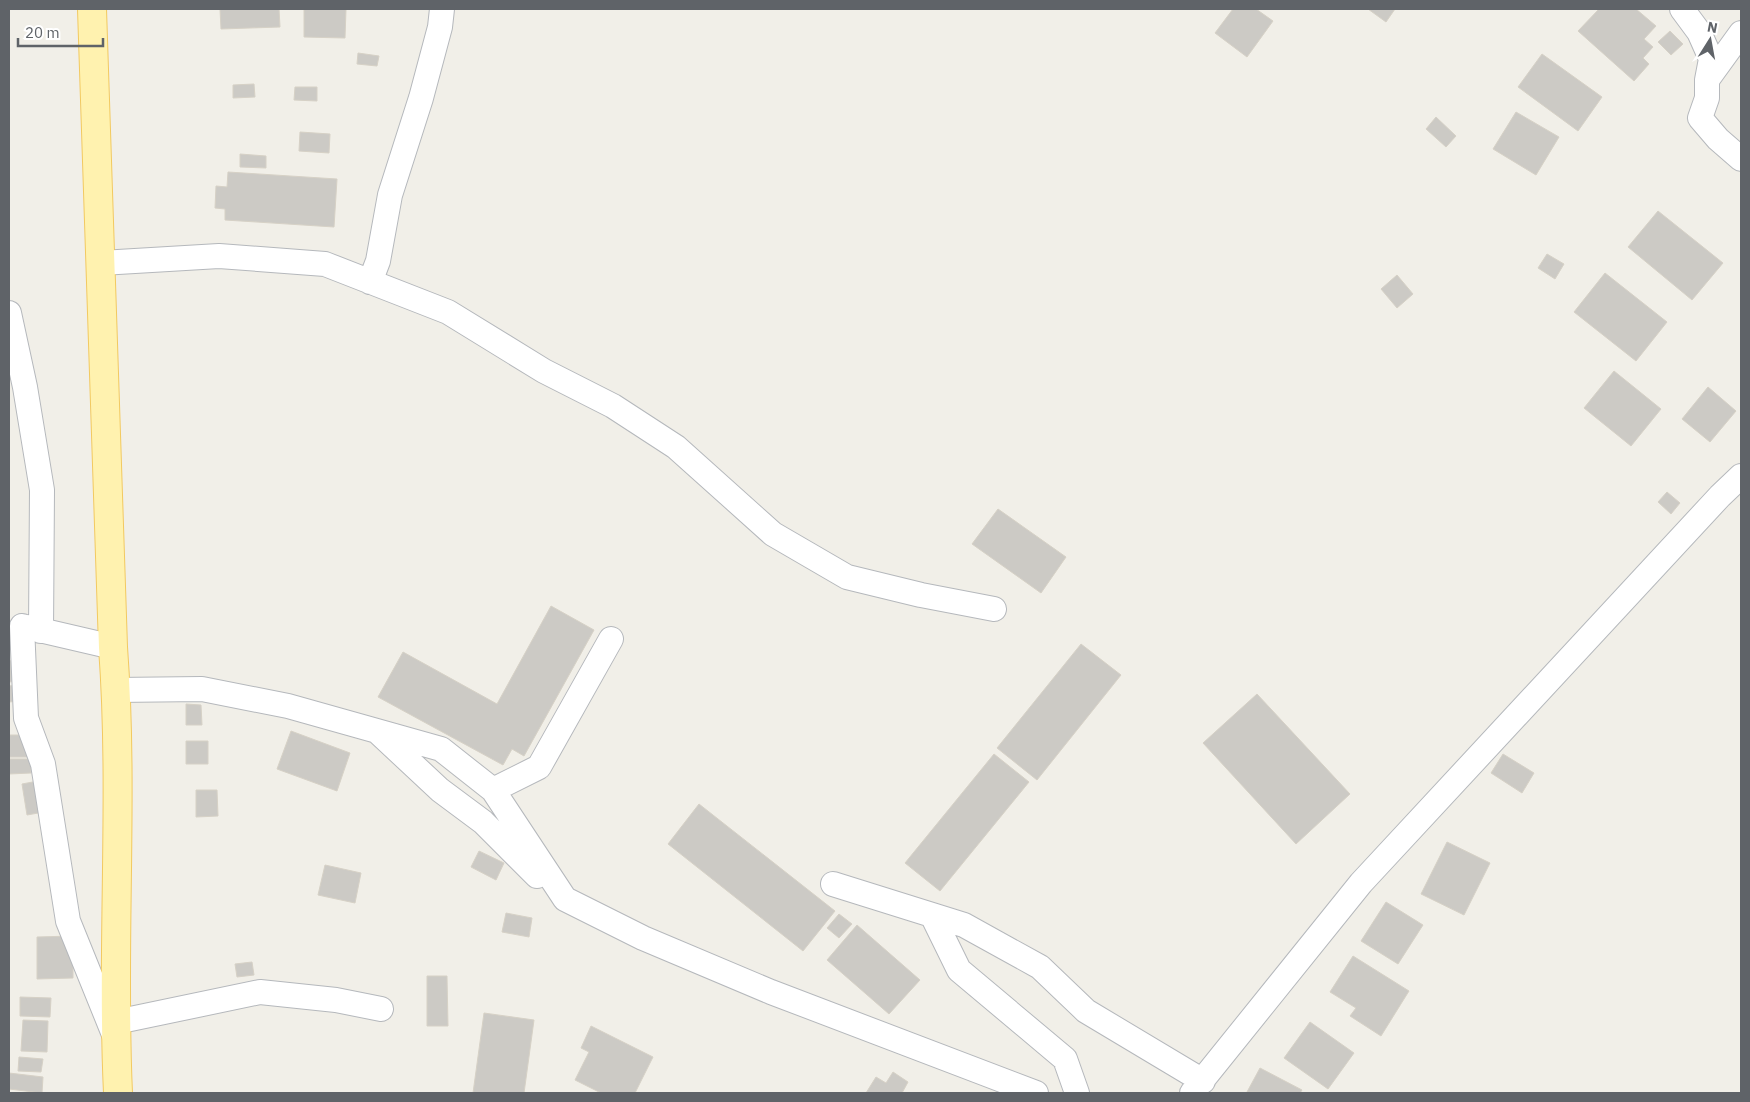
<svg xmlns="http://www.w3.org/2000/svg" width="1750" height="1102" font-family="'IBM Plex Sans',sans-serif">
<rect width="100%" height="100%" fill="#f1efe8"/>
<!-- building -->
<path fill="#cccac5" stroke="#d6d1c6" d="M220,9H279L280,27L221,29Z
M304,9H346L345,38L304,37Z
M1233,9H1256L1273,21L1247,57L1215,33Z
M1368,9H1395L1386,22Z
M1599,9H1636L1656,26L1644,39L1653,47L1643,58L1649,64L1634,81L1578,31Z
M1670,31L1683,44L1671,55L1658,42Z
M358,53L379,56L377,66L357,64Z
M1542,54L1602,97L1578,131L1518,87Z
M254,84L255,97L233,98V85Z
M295,87H317V101L294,100Z
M1516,112L1559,137L1536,175L1493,149Z
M1436,117L1456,136L1446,147L1426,129Z
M300,132L330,134L329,153L299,151Z
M240,154L266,156V168L240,167Z
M228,172L337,179L334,227L225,220V209L215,208L216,186L227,187Z
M1658,211L1723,263L1692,300L1628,247Z
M1547,254L1564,264L1555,279L1538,268Z
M1605,273L1667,322L1636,361L1574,312Z
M1397,275L1413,294L1397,308L1381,289Z
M1614,371L1661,409L1631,446L1584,408Z
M1708,387L1736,411L1710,442L1682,419Z
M1667,492L1680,503L1671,514L1658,502Z
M998,509L1066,557L1041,593L972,544Z
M551,606L594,630L524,756L512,749L503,765L378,697L403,652L497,704Z
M1081,644L1121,675L1037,780L997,748Z
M16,660L19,681L9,682V661Z
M18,685L20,701L9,702V686Z
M1257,694L1350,794L1296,844L1203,743Z
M186,704L201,705L202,725H186Z
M291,731L350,753L337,791L277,769Z
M9,735H27L28,757H9Z
M186,741H208V764H186Z
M994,754L1029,782L940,891L905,863Z
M1503,754L1534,773L1522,793L1491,773Z
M9,759H31V773L9,774Z
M38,781L44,812L27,815L22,784Z
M196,790H217L218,816L196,817Z
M699,804L835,911L803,951L668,844Z
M1447,842L1490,863L1464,915L1421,894Z
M479,851L504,863L496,880L471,867Z
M325,865L361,873L355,903L318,895Z
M1386,902L1423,925L1398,964L1361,941Z
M506,913L532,918L529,937L502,932Z
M839,914L852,924L839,938L827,928Z
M857,925L920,980L889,1014L827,960Z
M73,936V978L37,979V937Z
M1353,956L1409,991L1381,1036L1350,1016L1356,1008L1330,992Z
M252,962L254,975L237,977L235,964Z
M427,976H447L448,1026H427Z
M20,997L51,998L50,1017L20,1016Z
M484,1013L534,1020L524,1093H473Z
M23,1020L48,1021L47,1052L21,1051Z
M1310,1022L1354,1053L1328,1089L1284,1058Z
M591,1026L653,1057L635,1093H601L575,1080L589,1052L581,1048Z
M19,1057L43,1059L41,1072L18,1071Z
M1260,1068L1302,1090L1300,1093L1247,1092Z
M893,1072L908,1082L902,1093H866L876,1077L886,1083Z
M9,1073L43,1077L42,1093L9,1089Z"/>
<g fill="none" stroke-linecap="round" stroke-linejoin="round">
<!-- minor casing -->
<g stroke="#b5b8bc" stroke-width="26">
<path id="minor" d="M1682,9L1699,32L1711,59L1707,80V98L1700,118L1718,139L1741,159
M1707,80L1741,33
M101,263L219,256L325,264L448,312L544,371L613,406L676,447L773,534L847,577L921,595L994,609
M370,282L378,261L390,195L421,98L440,27L442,9
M9,313L25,387L42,490L41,631
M22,626L26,718L43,764L68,921L115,1037
M27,627L113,647
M116,690L202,689L288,706L441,749L493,790L565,899L643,938L771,992L1036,1093
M379,733L440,790L483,822L537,876
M493,790L539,767L611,639
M833,884L964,925L1040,967L1086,1011L1203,1081
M932,915L959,970L1065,1059L1077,1093
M116,1022L260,992L336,1000L381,1009
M1192,1093L1361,883L1720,496L1741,476"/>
</g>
<!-- primary casing -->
<g stroke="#f2c960" stroke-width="30">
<path id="primary" d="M92,9L113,647C124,796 111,945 118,1093"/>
</g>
<!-- minor -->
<use href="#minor" stroke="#fff" stroke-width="24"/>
<!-- primary -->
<use href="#primary" stroke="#fff2af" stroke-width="28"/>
</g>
<!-- border -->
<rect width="1750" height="1102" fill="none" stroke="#5f6368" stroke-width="20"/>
<!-- north arrow -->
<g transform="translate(1710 40) rotate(11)" stroke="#ffffff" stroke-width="4" paint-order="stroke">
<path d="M0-4L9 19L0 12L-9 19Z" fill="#5f6368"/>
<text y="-8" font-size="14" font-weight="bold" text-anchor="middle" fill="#5f6368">N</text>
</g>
<!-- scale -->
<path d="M18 38v8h85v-8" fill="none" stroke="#5f6368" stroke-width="2.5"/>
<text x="25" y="38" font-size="15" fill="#5f6368" stroke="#ffffff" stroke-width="4" paint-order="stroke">20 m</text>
</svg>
